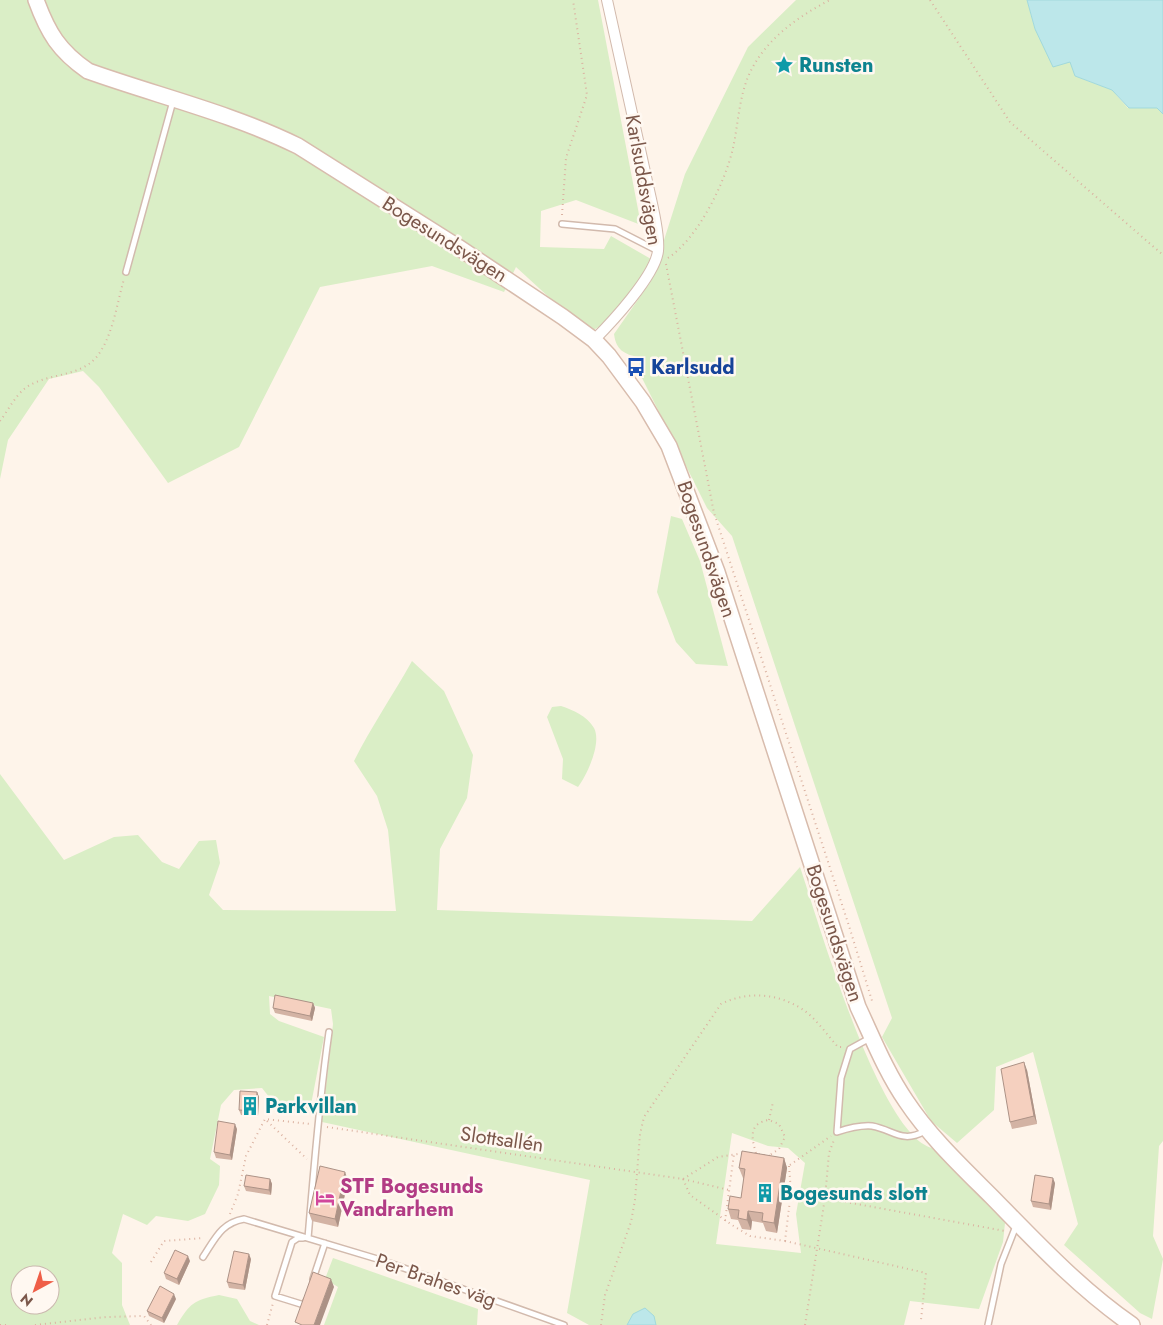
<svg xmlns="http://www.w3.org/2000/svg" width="1163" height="1325" font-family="Jost,sans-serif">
<rect width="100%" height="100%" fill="#fef4ea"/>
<!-- green -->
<path fill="#daeec6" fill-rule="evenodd" d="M0,0H598L641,225L576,200L541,211L540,247L604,249L611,236L651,259C637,284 619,319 591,331L552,300L516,267L504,292L432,266L320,287L239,447L168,483L99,387L83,371L49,379L8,440L0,479Z
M796,0H1027L1035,29L1071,62L1075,76L1112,90L1128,108H1157L1163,114V1141L1159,1146L1153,1236L1163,1259L1152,1319L1140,1313L1064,1245L1078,1224L1033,1052L996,1067L994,1110L957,1143L931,1121L882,1037L892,1018L732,536L707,508L641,376L638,357C624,354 616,350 614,334L651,281L685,174L748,47Z
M671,516L682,519L700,561L728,666L696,664L676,642L657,592Z
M412,661L444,691L473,755L467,798L440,849L437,910L752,921L800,867C818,920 879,1134 932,1148L994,1207L1005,1223L1003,1242L979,1309L910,1301L904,1325H589L567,1313L590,1180L322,1122L333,1024L331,1009L269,996L270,1014L279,1021L324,1037L309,1115L277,1107L262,1088L234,1090L221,1105L210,1159L220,1166L219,1185L205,1214L188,1221L156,1216L147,1225L123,1214L112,1253L122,1263V1305L130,1325H0V774L64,860L114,837L138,835L162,862L179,869L199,841L216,840L220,863L209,895L223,910L396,911L388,830L377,796L354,761C371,727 393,695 412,661ZM732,1133L768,1146L788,1148L805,1163L796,1214L801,1253L716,1244ZM20,1275H50V1305H20Z
M561,706C573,710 587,716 594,728C602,743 587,775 578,787L562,779L563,759L547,717L552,707Z
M333,1258L478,1309L477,1325H324L338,1287L325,1279Z
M219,1295L237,1299L250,1321L259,1325H177C190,1303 194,1300 219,1295Z"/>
<!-- water -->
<path fill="#bce7ea" stroke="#a1d9dc" d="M1027,0H1163V114L1157,108H1129L1112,90L1075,76L1070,62L1053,67L1035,29Z
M645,1308L654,1316L656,1325H627L633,1314Z"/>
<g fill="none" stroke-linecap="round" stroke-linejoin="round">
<!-- lane casing -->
<g stroke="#d2baad" stroke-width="8">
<path id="lane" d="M562,224L615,229L658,251
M126,272L173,101
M870,1038L850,1049L841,1078L837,1132C849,1128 860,1125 872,1126C894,1130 902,1144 925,1131
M303,1238H298L292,1242L275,1296L304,1305L306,1301
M308,1238C314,1169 319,1101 329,1032
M203,1257C215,1239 221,1223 244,1219L384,1261L564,1325
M313,1279L325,1243
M988,1325L1001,1264L1016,1226"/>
</g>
<!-- street casing -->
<g stroke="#d2baad" stroke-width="12">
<path id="street" d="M594,340C611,323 655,276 658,251C660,232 649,192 645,172C632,115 620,57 607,0"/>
</g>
<!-- secondary casing -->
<g stroke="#d8bcad" stroke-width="18">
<path id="secondary" d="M36,0C48,33 59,51 88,71C158,96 231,113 298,146L458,247L563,317L594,340L609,356L643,402L669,446L717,572L858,1007C873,1039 886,1072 906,1101C930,1137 962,1167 992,1197C1036,1242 1080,1289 1132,1325"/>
</g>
<!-- path -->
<path stroke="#dbb2a1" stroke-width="2" stroke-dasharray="1 4" stroke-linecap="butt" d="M930,0L1010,122L1163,255
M562,215L566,158L587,95L573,0
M668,258C698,238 725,183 733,148C738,125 739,99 748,77C763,41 797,17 830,0
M666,264L714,513L849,926L873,1004
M0,421C7,412 14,398 23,390C43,372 81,379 98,355C113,335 117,303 124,279
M769,1120L773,1102
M267,1121L307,1159
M327,1127L683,1179L729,1190
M749,1153L771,1156
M756,1153C751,1137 749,1123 769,1120L779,1124L785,1137L779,1149L770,1155
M790,1165L831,1136
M683,1179L690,1195L732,1225L750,1236L785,1241L791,1192L789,1166
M683,1179L718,1157L744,1153
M791,1192L1005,1231
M230,1214L238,1194L246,1156L265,1119L310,1124
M725,1221L734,1154
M785,1241L926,1273L921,1320
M151,1262L164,1241L204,1238
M0,1325H6
M35,1325L106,1317L144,1316L151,1325
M267,1325L273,1303
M601,1325L605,1295L631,1222L635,1200L640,1134L644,1117L721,1004C747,991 777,993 802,1009C816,1018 827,1035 838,1047H842
M805,1325L825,1198L829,1153L834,1140"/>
<!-- lane -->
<use href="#lane" stroke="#fff" stroke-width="5"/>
<!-- street -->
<use href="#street" stroke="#fff" stroke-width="10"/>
<!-- secondary -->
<use href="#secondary" stroke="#fff" stroke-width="15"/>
</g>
<!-- wall -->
<path fill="#d3b3a4" d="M313,1003L315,1008L312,1021L275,1013L273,1008Z
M1027,1070L1037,1124L1012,1129L1010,1122Z
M257,1092L259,1097L258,1116L241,1115L239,1110Z
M237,1129L232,1160L216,1158L214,1152Z
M784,1158L787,1168L777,1233L766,1231L763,1223L752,1221L751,1230L742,1229L738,1220L731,1219L728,1209L741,1198L744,1179L743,1178L739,1168Z
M270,1179L272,1184L271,1195L246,1191L244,1186Z
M348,1180L338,1227L312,1221L309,1213Z
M1055,1183L1051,1210L1033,1207L1031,1201Z
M251,1259L245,1290L229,1288L227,1282Z
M190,1261L179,1285L166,1279L164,1273Z
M176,1299L164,1323L149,1316L147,1311Z"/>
<!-- shaded-wall -->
<path fill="#ac9286" d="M313,1003L315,1008L312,1021L310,1016Z
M1024,1062L1027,1070L1037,1124L1034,1116Z
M257,1092L259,1097L258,1116L256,1111Z
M235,1124L237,1129L232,1160L230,1155Z
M784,1158L787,1168L777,1233L774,1223Z
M345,1172L348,1180L338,1227L335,1219Z
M1053,1178L1055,1183L1051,1210L1049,1204Z
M270,1179L272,1184L271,1195L269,1190Z
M748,1211L752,1221L751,1230L747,1220Z
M249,1254L251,1259L245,1290L243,1285Z
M188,1256L190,1261L179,1285L177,1279Z
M331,1279L334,1287L320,1325H314Z
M174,1294L176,1299L164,1323L162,1318Z"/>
<!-- building -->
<path fill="#f5d0bf" stroke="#ac9286" d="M275,995L313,1003L310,1016L273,1008Z
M1024,1062L1034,1116L1010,1122L1001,1069Z
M240,1091L257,1092L256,1111L239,1110Z
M218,1121L235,1124L230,1155L214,1152Z
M742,1151L784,1158L774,1223L762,1221L763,1213L748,1211L747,1220L738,1218L739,1210L728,1209L730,1196L741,1198L745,1169L739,1168Z
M320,1166L345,1172L335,1219L309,1213Z
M246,1175L270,1179L269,1190L244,1186Z
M1035,1175L1053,1178L1049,1204L1031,1201Z
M175,1250L188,1256L177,1279L164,1273Z
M234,1251L249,1254L243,1285L227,1282Z
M313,1272L331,1279L314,1325H302L295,1322Z
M160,1286L174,1294L162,1318L147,1311Z"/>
<!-- icons -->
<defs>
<g id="sight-bare" transform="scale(1.5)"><path d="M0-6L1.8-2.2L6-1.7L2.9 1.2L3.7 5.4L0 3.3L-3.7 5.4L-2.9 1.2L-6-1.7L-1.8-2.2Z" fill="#0f9aa8" stroke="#fff8f1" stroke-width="2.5" paint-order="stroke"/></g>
<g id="bus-bare" transform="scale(1.5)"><path d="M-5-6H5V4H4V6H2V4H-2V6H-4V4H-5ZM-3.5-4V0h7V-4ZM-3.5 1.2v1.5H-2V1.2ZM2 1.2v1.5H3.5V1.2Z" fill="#1a4fb4" stroke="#fff8f1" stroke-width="2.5" paint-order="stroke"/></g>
<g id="building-bare" transform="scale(1.5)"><path d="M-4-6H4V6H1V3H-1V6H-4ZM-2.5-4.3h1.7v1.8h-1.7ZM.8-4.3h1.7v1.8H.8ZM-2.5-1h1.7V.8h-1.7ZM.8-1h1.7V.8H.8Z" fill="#0f9aa8" stroke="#fff8f1" stroke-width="2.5" paint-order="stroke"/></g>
<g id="hotel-bare" transform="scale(1.5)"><path d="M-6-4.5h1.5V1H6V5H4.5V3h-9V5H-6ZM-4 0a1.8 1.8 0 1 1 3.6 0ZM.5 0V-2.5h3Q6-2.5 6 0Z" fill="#d1479c" stroke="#fff8f1" stroke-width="2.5" paint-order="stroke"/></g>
</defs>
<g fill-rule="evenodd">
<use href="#sight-bare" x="784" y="65"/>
<use href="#bus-bare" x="636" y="367"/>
<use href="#building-bare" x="250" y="1106"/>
<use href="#building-bare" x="765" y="1193"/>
<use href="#hotel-bare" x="325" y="1198"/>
</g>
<g text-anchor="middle" stroke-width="5" stroke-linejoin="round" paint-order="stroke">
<!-- culture labels -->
<g font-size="20" font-weight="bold" fill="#0d838f" stroke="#fff8f1" text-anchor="start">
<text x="799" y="72">Runsten</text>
<text x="265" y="1113">Parkvillan</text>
<text x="780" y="1200">Bogesunds slott</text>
</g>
<!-- street labels -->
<g font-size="20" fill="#7b574a" stroke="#fff8f1">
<text transform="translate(644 180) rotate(80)" y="7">Karlsuddsvägen</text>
<text transform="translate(445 239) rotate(32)" y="7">Bogesundsvägen</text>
<text transform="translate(707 549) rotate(71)" y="7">Bogesundsvägen</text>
<text transform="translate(835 933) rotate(72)" y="7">Bogesundsvägen</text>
<text transform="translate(502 1139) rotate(8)" y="7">Slottsallén</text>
<text transform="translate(436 1280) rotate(19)" y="7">Per Brahes väg</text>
</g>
<!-- transit labels -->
<g font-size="20" font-weight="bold" fill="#164399" stroke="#fff8f1" text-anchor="start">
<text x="651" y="374">Karlsudd</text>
</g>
<!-- hotel labels -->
<g font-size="20" font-weight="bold" fill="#b23c85" stroke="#fff8f1" text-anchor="start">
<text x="340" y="1193">STF Bogesunds<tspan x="340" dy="23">Vandrarhem</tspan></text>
</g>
</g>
<!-- north arrow -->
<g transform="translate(35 1290) rotate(220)"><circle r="24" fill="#fff8f1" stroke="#cab8ae"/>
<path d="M0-4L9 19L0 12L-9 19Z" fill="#ef5e47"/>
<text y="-8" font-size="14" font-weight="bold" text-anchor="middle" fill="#7b574a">N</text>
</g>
</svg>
